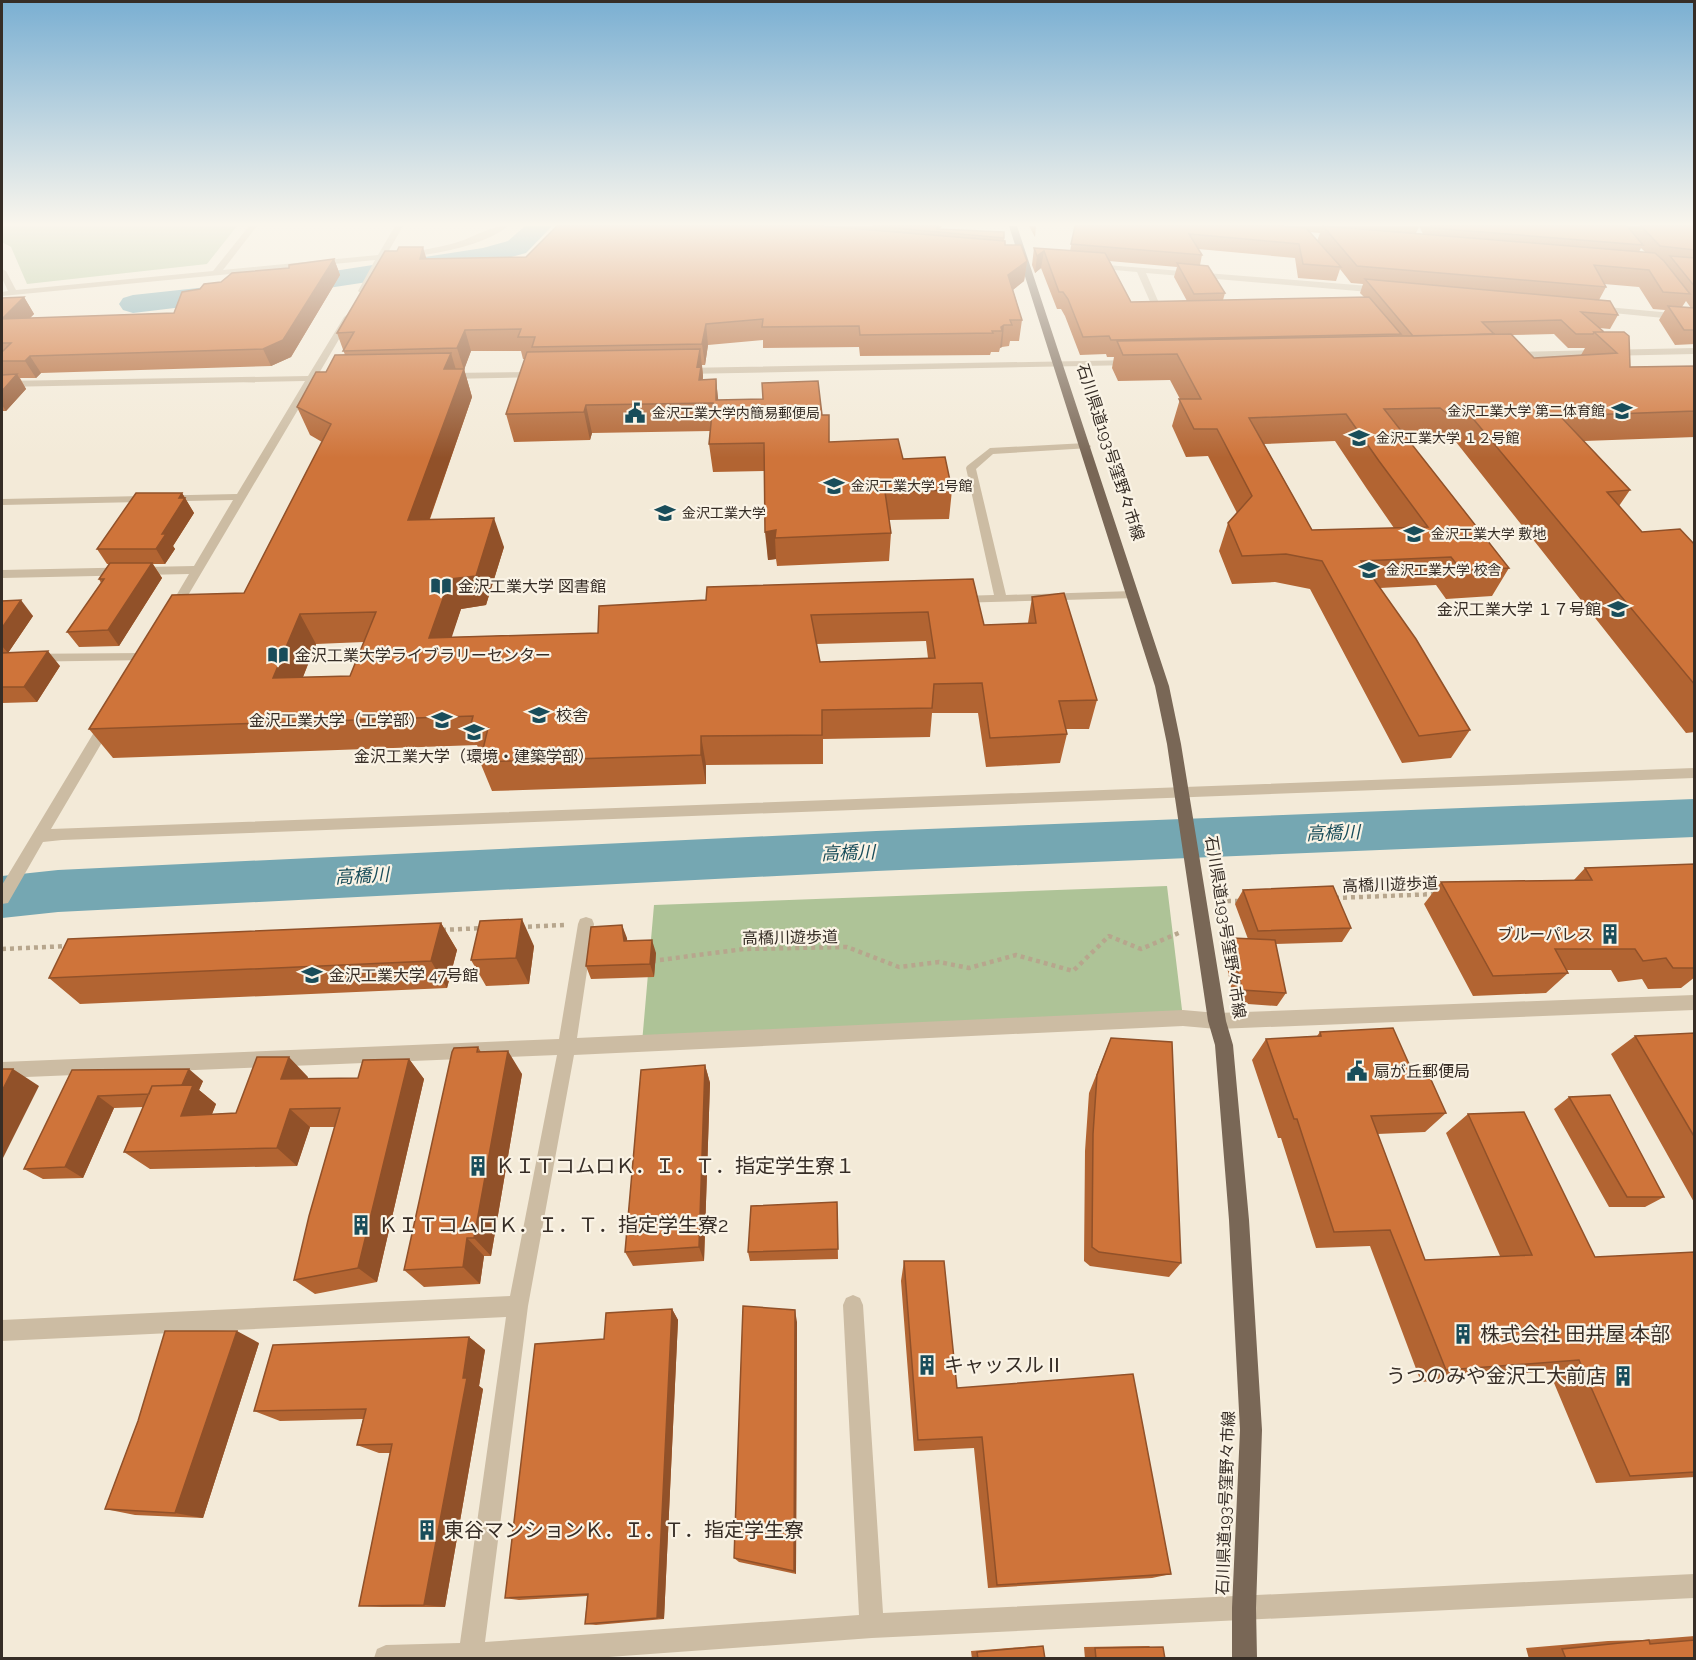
<svg xmlns="http://www.w3.org/2000/svg" width="1696" height="1660" font-family="Raleway,'Noto Sans JP',sans-serif">
<rect width="100%" height="100%" fill="#f3ead8"/>
<!-- green -->
<path fill="#aec397" d="M2,226H237L207,264L27,284L11,247L2,242Z
M1167,886L1183,1018L642,1043L654,905Z"/>
<g fill="none" stroke-linecap="round" stroke-linejoin="round">
<!-- river -->
<path fill="#75a7b2" fill-rule="evenodd" d="M525,226H552L526,253L486,264L282,295L133,313L123,310L119,304L123,298L133,295L282,279L483,248L508,241Z
M1694,799V837L876,871L58,912L2,918V876L58,870L876,831Z"/>
<!-- path -->
<path stroke="#b7a68d" stroke-width="4.5" stroke-dasharray="4 4" stroke-linecap="butt" d="M1335,898L1436,894
M1219,901H1241
M520,927L564,925
M442,930L483,928
M2,949L69,946
M652,961L744,949L847,947L899,967L939,962L969,968L1016,955L1073,971L1109,936L1141,949L1181,932"/>
<!-- minor -->
<path fill="#ccbca3" fill-rule="evenodd" d="M249,226H257L223,270L378,255L395,226H403L387,254C411,252 435,249 458,242C474,237 492,225 508,226C478,250 421,256 384,260L366,291L362,294L358,291L375,260L2,296V292L8,291L2,278V269L6,271L16,290L213,271Z
M1094,264L1381,287L1385,290L1381,293L1146,273L1162,310L1169,313L1159,316L1155,313L1137,272L1091,268L1090,266Z
M1596,306L1694,315V321L1593,311V307Z
M348,314L352,317L318,375H333L338,378L333,381H315L177,614H169L167,611L189,574L2,578V570L194,566L233,500L2,505V499L237,494L305,381L2,387V381L308,376L344,317Z
M1694,348V354L1512,358L1507,355L1512,352Z
M1137,360L1139,362L1134,365L684,374L679,371L684,368Z
M543,372L545,374L540,377L447,379L442,376L447,373Z
M1086,443L1091,446L1090,448L993,454L976,469L1006,595L1133,591L1137,592V598L955,603V597L959,596L994,595L966,468L967,466L990,448Z
M146,653L151,654L152,657L151,660L10,662L7,667L2,668V655L6,654Z
M107,717L114,722L51,829L1694,768V778L62,840L43,842L8,903L2,904V885L102,719Z
M586,917L592,919L594,924L577,1038L1183,1010L1217,1013L1694,995V1010L1217,1029L1183,1026L574,1055L528,1306L485,1642L859,1615L843,1305L846,1298L853,1295L860,1298L863,1305L883,1613L1694,1574V1598L872,1638L595,1658H374L377,1649L386,1645L460,1643L506,1317L2,1341V1320L510,1296L557,1055L2,1078V1062L559,1039L578,924L580,919Z"/>
<!-- major -->
<path fill="#796756" fill-rule="evenodd" d="M1009,226H1017L1169,686L1181,744L1226,1021L1233,1045L1249,1220L1262,1430L1256,1608L1257,1658H1232V1608L1240,1430L1229,1220L1215,1045L1208,1021L1167,744L1155,686Z"/>
</g>
<!-- wall -->
<path fill="#b26432" fill-rule="evenodd" d="M557,226H942L940,229L1004,238L1005,245L1027,261L1024,281L1013,290L1022,320L1019,341H1010L1009,346L1002,347L1000,348L999,352H991L990,355L860,356L859,347L763,348V340L708,345L705,365H702L703,376V380L716,379L718,400L822,415L829,442L903,459L952,490L949,519L889,520L891,533L889,561L777,566L776,559L768,560L764,471L713,472L709,444L710,431L592,433L590,440L514,442L506,414L525,359H523L521,351H471L464,369L472,397L430,519L504,547L486,605L461,609L451,637L598,633L706,600L973,579L984,625L1028,623L1032,597L1097,700L1089,729H1066L1067,734L1060,763L986,767L978,713H932L930,737L823,739V764L706,765V784L492,791L480,762L482,757L477,745L113,758L89,729L244,593L322,442L310,435L297,407L326,372L345,355L337,333L397,251L427,259L526,257ZM926,641L928,658L820,662L816,644ZM364,642L350,676L303,677L316,644Z
M1029,226H1036L1035,237Z
M1075,226H1418L1419,227L1416,233L1423,234L1419,226H1695V344L1675,345L1659,320L1665,310L1653,309L1639,287L1604,284L1606,287L1599,300L1618,315L1610,329L1599,328L1630,367L1695,366V437L1584,441L1630,490L1619,506L1642,532L1695,545V732L1686,733L1456,442L1435,443L1427,435L1405,436L1509,568L1492,596L1446,599L1436,585L1380,588L1470,730L1451,758L1402,763L1310,589L1275,582L1232,584L1219,551L1228,523L1237,513L1208,456L1186,457L1172,426L1180,399L1170,380L1118,381L1112,368L1114,357H1107L1106,354L1080,355L1065,316L1061,309H1057L1041,268L1035,273L1032,265L1034,248L1070,251ZM1310,232L1320,233L1317,241ZM1641,248L1645,252H1639ZM1198,249L1295,258L1298,278L1336,281L1340,269L1351,283L1363,284L1360,293L1364,297L1223,300L1225,293L1200,265L1202,255ZM1109,261L1177,267L1174,277L1187,301L1131,302ZM1686,301L1691,308L1682,307ZM1554,334L1568,348H1585L1581,355L1534,358L1512,335ZM1335,441L1367,489L1394,528L1312,530L1264,444Z
M334,259L340,275L291,357L271,366L41,373L36,378H20L26,389L6,411H2V298L24,297L34,314L30,318L174,313L200,289L221,282Z
M182,493L194,513L173,546L175,549L165,564H153L162,578L119,646L79,647L67,632L101,583L99,579L109,564H107L97,549Z
M2,601L33,616L8,653L60,666L37,702L2,703Z
M1695,864V977L1681,988L1648,989L1642,979L1618,982L1611,970H1567L1568,973L1546,993L1473,996L1424,904L1441,882L1574,880L1585,868Z
M1243,890L1351,928L1342,942L1275,944L1286,993L1277,1006L1234,1003L1224,951L1231,938L1248,939L1235,904Z
M441,923L457,950L447,988L80,1004L49,978Z
M627,938V941L656,953L654,977L591,979L586,966Z
M534,946L529,984L486,986L471,960Z
M1320,1032L1413,1073L1446,1113L1425,1132L1377,1134L1425,1260L1500,1256L1446,1133L1468,1114L1595,1257L1695,1252V1477L1596,1483L1549,1371L1421,1382L1370,1246L1316,1248L1281,1138H1278L1252,1060L1266,1039L1317,1036Z
M1695,1033V1204L1611,1054L1635,1036Z
M1111,1038L1181,1263L1169,1277L1090,1266L1084,1261L1085,1151L1089,1093Z
M478,1047L481,1052L522,1074L491,1256H484L480,1284L424,1287L404,1270Z
M409,1059L424,1079L377,1282L315,1294L294,1280L335,1127H310L297,1166L150,1169L124,1152L143,1107L114,1108L83,1178L43,1179L24,1169L72,1070L203,1081L199,1090L216,1104L212,1114L236,1113L308,1077L307,1079L358,1078Z
M705,1065L710,1083L704,1261L633,1266L625,1252Z
M1569,1097L1664,1197L1645,1207H1609L1554,1109Z
M837,1202L838,1259L750,1261L748,1252Z
M904,1261L957,1388L1171,1574L1152,1578L988,1588L974,1448L914,1451L901,1281Z
M672,1309L678,1320L664,1619L596,1625L585,1624L587,1596L519,1600L505,1598L604,1339Z
M797,1322L796,1574L739,1562L734,1558Z
M469,1337L485,1350L479,1386L483,1389L445,1607H382L359,1606L390,1453H379L357,1445L363,1419L280,1421L254,1411Z
M259,1343L203,1518L135,1515L105,1509L138,1421Z
M1695,1636V1659H1529L1526,1648L1608,1641L1644,1640Z
M1035,1646H1043L1045,1659H972L971,1651Z
M1149,1646L1165,1659H1085L1084,1647Z"/>
<!-- shaded-wall -->
<path fill="#915129" d="M423,247L429,267L420,259Z
M1044,251L1041,268L1035,273L1037,256Z
M334,259L340,275L291,357L271,366L263,349Z
M1027,261L1024,281L1005,296L1008,275Z
M24,297L34,314L12,336L2,319Z
M706,324L708,345L705,365L702,344Z
M1004,325L1002,347L1000,348L1002,331L1001,327Z
M465,330L471,351L464,370L457,348Z
M700,349L703,376L702,382L703,403L697,367Z
M451,353L459,380L444,369Z
M30,356L41,373L36,378L25,361Z
M464,369L472,397L419,549L408,520Z
M17,374L26,389L6,411L2,405V391Z
M716,379L719,407L716,400Z
M586,405L592,433L590,440L584,412Z
M182,493L194,513L173,546L175,549L165,564L156,549L179,498Z
M494,518L504,547L486,605L461,609L442,667L429,638L450,579Z
M776,530L775,538L776,559L768,560L765,532Z
M152,563L162,578L119,646L108,630Z
M21,600L33,616L8,653L2,646V628Z
M300,614L316,644L291,707L273,678Z
M48,651L60,666L37,702L24,687Z
M701,736L706,765V784L701,755Z
M522,919L534,946L529,984L516,958Z
M441,923L457,950L447,988L431,961Z
M622,925L627,938L628,954L624,941Z
M652,940L656,953L654,977L650,964Z
M508,1051L522,1074L491,1256L474,1238Z
M289,1057L308,1077L301,1099L281,1079Z
M409,1059L424,1079L377,1282L358,1268Z
M705,1065L710,1083L704,1261L699,1247Z
M13,1069L39,1086L2,1160V1091Z
M189,1069L203,1081L199,1090L216,1104L204,1134L181,1116L179,1093Z
M98,1096L114,1108L83,1178L65,1167Z
M290,1109L310,1127L297,1166L277,1148Z
M467,1238L484,1256L480,1284L463,1267Z
M672,1309L678,1320L664,1619L657,1618Z
M795,1310L797,1322L796,1574L794,1571Z
M237,1331L259,1343L203,1518L175,1513Z
M469,1337L485,1350L479,1386L483,1389L445,1607L424,1605Z"/>
<!-- building -->
<path fill="#cf743a" stroke="#915129" stroke-width="1.5" fill-rule="evenodd" d="M557,226H822L1005,241V245H1021L1027,261L1008,275L1022,320H1010L1012,325H1004L1001,327L1002,331H992L993,333L860,335L859,326L762,327L763,319L706,324L702,344L532,347L535,337H518L521,329L465,330L457,348L343,351L354,332L337,333L385,251H397L399,247H423L420,259L526,257Z
M872,226H938L937,229L1004,232V238Z
M1075,226H1282L1306,228L1341,267L1303,264L1299,244L1256,240L1189,234L1202,255L1071,244Z
M1323,226L1655,253L1664,261L1690,294L1663,292L1649,270L1594,265L1606,287L1357,266Z
M1431,226H1627L1643,245L1432,228Z
M1641,226H1695V250L1660,246Z
M1034,248L1105,253L1131,302L1369,297L1401,334L1111,340L1109,336L1083,337L1068,299L1063,292H1059L1044,251L1037,256Z
M1670,256L1695,258V287Z
M334,259L283,340L263,349L30,356L25,361H2V352L11,343H2V298L24,297L2,319L174,313L182,292L200,289L204,284L221,282L232,273L289,268V265Z
M1177,263L1208,266L1225,293L1194,294Z
M1365,279L1610,301L1618,315L1581,312L1604,332H1594L1593,334H1576L1561,320L1482,322L1494,334L1413,336Z
M1668,306L1695,308V330H1684Z
M1594,332H1624L1629,336L1630,367L1695,366V411L1560,416L1630,490L1607,492L1642,532L1680,529L1695,545V685L1470,415H1449L1440,408L1384,409L1509,568L1462,571L1451,557L1361,561L1416,639L1470,730L1419,736L1322,561L1286,554L1242,556L1228,523L1252,496L1217,429H1194L1179,399H1201L1177,354L1123,355L1117,341L1511,334L1534,358L1617,353ZM1346,414L1379,461L1428,527L1312,530L1249,418Z
M700,349L697,367L701,366L699,380L716,379V400L763,399L762,383L818,381L822,415H829V442L898,439L903,459L945,457L952,490L885,492L891,533L775,538L776,530L765,532L764,443L709,444L713,403L586,405L584,412L506,414L527,352Z
M451,353L444,369H464L408,520L494,518L476,576L450,579L429,638L598,633L599,606L706,600L707,587L973,579L984,625L1036,623L1032,597L1064,593L1097,700L1059,701L1067,734L990,738L982,683L934,684L932,708L822,710V735L701,736V755L480,762L488,728H470L473,716L89,729L172,595L244,593L331,424L297,407L316,372H326L335,355ZM376,612L350,676L273,678L300,614ZM928,612L935,658L820,662L811,615Z
M17,374L2,391V375Z
M136,493H182L179,498H185L162,534H166L156,549H97Z
M110,563H152L108,630L67,632L104,579H99Z
M21,600L2,628V601Z
M48,651L24,687H2V653Z
M1695,864V968H1673L1666,958L1643,961L1635,949H1555L1568,973L1493,976L1441,882L1592,880L1585,868Z
M1333,886L1351,928L1258,931L1243,890Z
M522,919L516,958L471,960L480,921Z
M441,923L431,961L49,978L68,939Z
M622,925L624,941L652,940L650,964L586,966L591,927Z
M1231,938L1275,940L1286,993L1242,990Z
M1393,1028L1413,1073H1428L1446,1113L1371,1116L1425,1260L1532,1255L1468,1114L1524,1112L1595,1257L1695,1252V1472L1630,1476L1579,1360L1446,1370L1390,1230L1334,1232L1297,1119H1294L1266,1039L1321,1036L1320,1032Z
M1695,1033V1138L1635,1036Z
M1111,1038L1172,1042L1181,1263L1099,1252L1092,1247L1093,1134L1097,1075Z
M478,1047L477,1052L508,1051L474,1238H467L463,1267L404,1270L452,1052L454,1048Z
M257,1057H289L281,1079L358,1078L363,1060L409,1059L358,1268L294,1280L309,1216L340,1108L290,1109L277,1148L124,1152L152,1086L193,1085L181,1116L236,1113Z
M705,1065L699,1247L625,1252L641,1070Z
M2,1069H13L2,1091Z
M189,1069L182,1085L152,1086L149,1094L98,1096L65,1167L24,1169L72,1070Z
M1610,1095L1664,1197H1627L1569,1097Z
M837,1202L838,1249L748,1252L751,1206Z
M904,1261H944L957,1388L1133,1374L1171,1574L997,1585L982,1437L918,1440Z
M743,1306L795,1310L794,1571L734,1558Z
M672,1309L657,1618L585,1624L588,1594L505,1598L535,1344L604,1339L606,1313Z
M165,1331H237L175,1513L105,1509L138,1421Z
M469,1337L463,1378H467L424,1605L359,1606L392,1444L357,1445L366,1409L254,1411L273,1345Z
M1649,1640L1650,1644L1695,1640V1659H1566L1562,1649Z
M1043,1646L1045,1659H978L977,1652Z
M1163,1647L1165,1659H1096L1095,1648Z"/>
<!-- sky -->
<linearGradient id="sky" x2="0" y2="1"><stop stop-color="#7aafd2"/><stop offset="0.49" stop-color="#faf6ed"/><stop offset="1" stop-color="#faf6ed" stop-opacity="0"/></linearGradient>
<rect width="1696" height="458" fill="url(#sky)"/>
<!-- icons -->
<defs>
<g id="university-bare" transform="scale(1.62)"><path d="M0-5L7-2L0 1L-7-2ZM-4 1L0 2.5L4 1V4Q0 6-4 4Z" fill="#194d5a" stroke="#faf3e5" stroke-width="2.5" paint-order="stroke"/></g>
<g id="civic-bare" transform="scale(1.62)"><path d="M-.6-6.5H3V-4.5H.6V-3L4-1V1h2V6H-6V1h2V-1L-.6-3ZM-1.2 2.5V6h2.4V2.5Z" fill="#194d5a" stroke="#faf3e5" stroke-width="2.5" paint-order="stroke"/></g>
<g id="library-bare" transform="scale(1.62)"><path d="M-6-4Q-3-5.5-.7-3.5V5Q-3 3-6 4ZM6-4Q3-5.5 .7-3.5V5Q3 3 6 4Z" fill="#194d5a" stroke="#faf3e5" stroke-width="2.5" paint-order="stroke"/></g>
<g id="building-bare" transform="scale(1.62)"><path d="M-4-6H4V6H1V3H-1V6H-4ZM-2.5-4.3h1.7v1.8h-1.7ZM.8-4.3h1.7v1.8H.8ZM-2.5-1h1.7V.8h-1.7ZM.8-1h1.7V.8H.8Z" fill="#194d5a" stroke="#faf3e5" stroke-width="2.5" paint-order="stroke"/></g>
</defs>
<g fill-rule="evenodd">
<use href="#university-bare" x="1622" y="411"/>
<use href="#civic-bare" x="635" y="413"/>
<use href="#university-bare" x="1359" y="438"/>
<use href="#university-bare" x="834" y="486"/>
<use href="#university-bare" x="665" y="513"/>
<use href="#university-bare" x="1414" y="534"/>
<use href="#university-bare" x="1369" y="570"/>
<use href="#library-bare" x="441" y="586"/>
<use href="#university-bare" x="1618" y="609"/>
<use href="#library-bare" x="278" y="655"/>
<use href="#university-bare" x="539" y="715"/>
<use href="#university-bare" x="442" y="720"/>
<use href="#university-bare" x="474" y="732"/>
<use href="#building-bare" x="1610" y="934"/>
<use href="#university-bare" x="312" y="975"/>
<use href="#civic-bare" x="1357" y="1071"/>
<use href="#building-bare" x="478" y="1166"/>
<use href="#building-bare" x="361" y="1225"/>
<use href="#building-bare" x="1463" y="1334"/>
<use href="#building-bare" x="927" y="1365"/>
<use href="#building-bare" x="1623" y="1376"/>
<use href="#building-bare" x="427" y="1530"/>
</g>
<g text-anchor="middle" stroke-width="4.5" stroke-linejoin="round" paint-order="stroke">
<!-- far-poi labels -->
<g font-size="14" fill="#362d26" stroke="#faf3e5" text-anchor="start">
<text x="1605" y="416" text-anchor="end">金沢工業大学 第二体育館</text>
<text x="652" y="418">金沢工業大学内簡易郵便局</text>
<text x="1376" y="443">金沢工業大学 １２号館</text>
<text x="851" y="491">金沢工業大学 1号館</text>
<text x="682" y="518">金沢工業大学</text>
<text x="1431" y="539">金沢工業大学 敷地</text>
<text x="1386" y="575">金沢工業大学 校舎</text>
</g>
<!-- street labels -->
<g font-size="16" fill="#362d26" stroke="#faf3e5">
<text transform="translate(1111 452) rotate(72)" y="6">石川県道193号窪野々市線</text>
<text transform="translate(1390 884) rotate(-2)" y="6">高橋川遊歩道</text>
<text transform="translate(1226 927) rotate(81)" y="6">石川県道193号窪野々市線</text>
<text transform="translate(790 937) rotate(-1)" y="6">高橋川遊歩道</text>
<text transform="translate(1225 1503) rotate(-88)" y="6">石川県道193号窪野々市線</text>
</g>
<!-- poi labels -->
<g font-size="16" fill="#362d26" stroke="#faf3e5" text-anchor="start">
<text x="458" y="592">金沢工業大学 図書館</text>
<text x="1601" y="615" text-anchor="end">金沢工業大学 １７号館</text>
<text x="295" y="661">金沢工業大学ライブラリーセンター</text>
<text x="556" y="721">校舎</text>
<text x="425" y="726" text-anchor="end">金沢工業大学（工学部）</text>
<text x="474" y="762" text-anchor="middle">金沢工業大学（環境・建築学部）</text>
<text x="1593" y="940" text-anchor="end">ブルーパレス</text>
<text x="329" y="981">金沢工業大学 47号館</text>
<text x="1374" y="1077">扇が丘郵便局</text>
</g>
<!-- water labels -->
<g font-size="18" font-style="italic" fill="#194d5a" stroke="#faf3e5">
<text transform="translate(1333 833) rotate(-2)" y="6">高橋川</text>
<text transform="translate(848 853) rotate(-2)" y="6">高橋川</text>
<text transform="translate(362 876) rotate(-3)" y="6">高橋川</text>
</g>
<!-- near-poi labels -->
<g font-size="20" fill="#362d26" stroke="#faf3e5" text-anchor="start">
<text x="495" y="1173">ＫＩＴコムロＫ．Ｉ．Ｔ．指定学生寮１</text>
<text x="378" y="1232">ＫＩＴコムロＫ．Ｉ．Ｔ．指定学生寮2</text>
<text x="1480" y="1341">株式会社 田井屋 本部</text>
<text x="944" y="1372">キャッスルⅡ</text>
<text x="1606" y="1383" text-anchor="end">うつのみや金沢工大前店</text>
<text x="444" y="1537">東谷マンションＫ．Ｉ．Ｔ．指定学生寮</text>
</g>
</g>
<!-- border -->
<rect width="1696" height="1660" fill="none" stroke="#362d26" stroke-width="6"/>
</svg>
